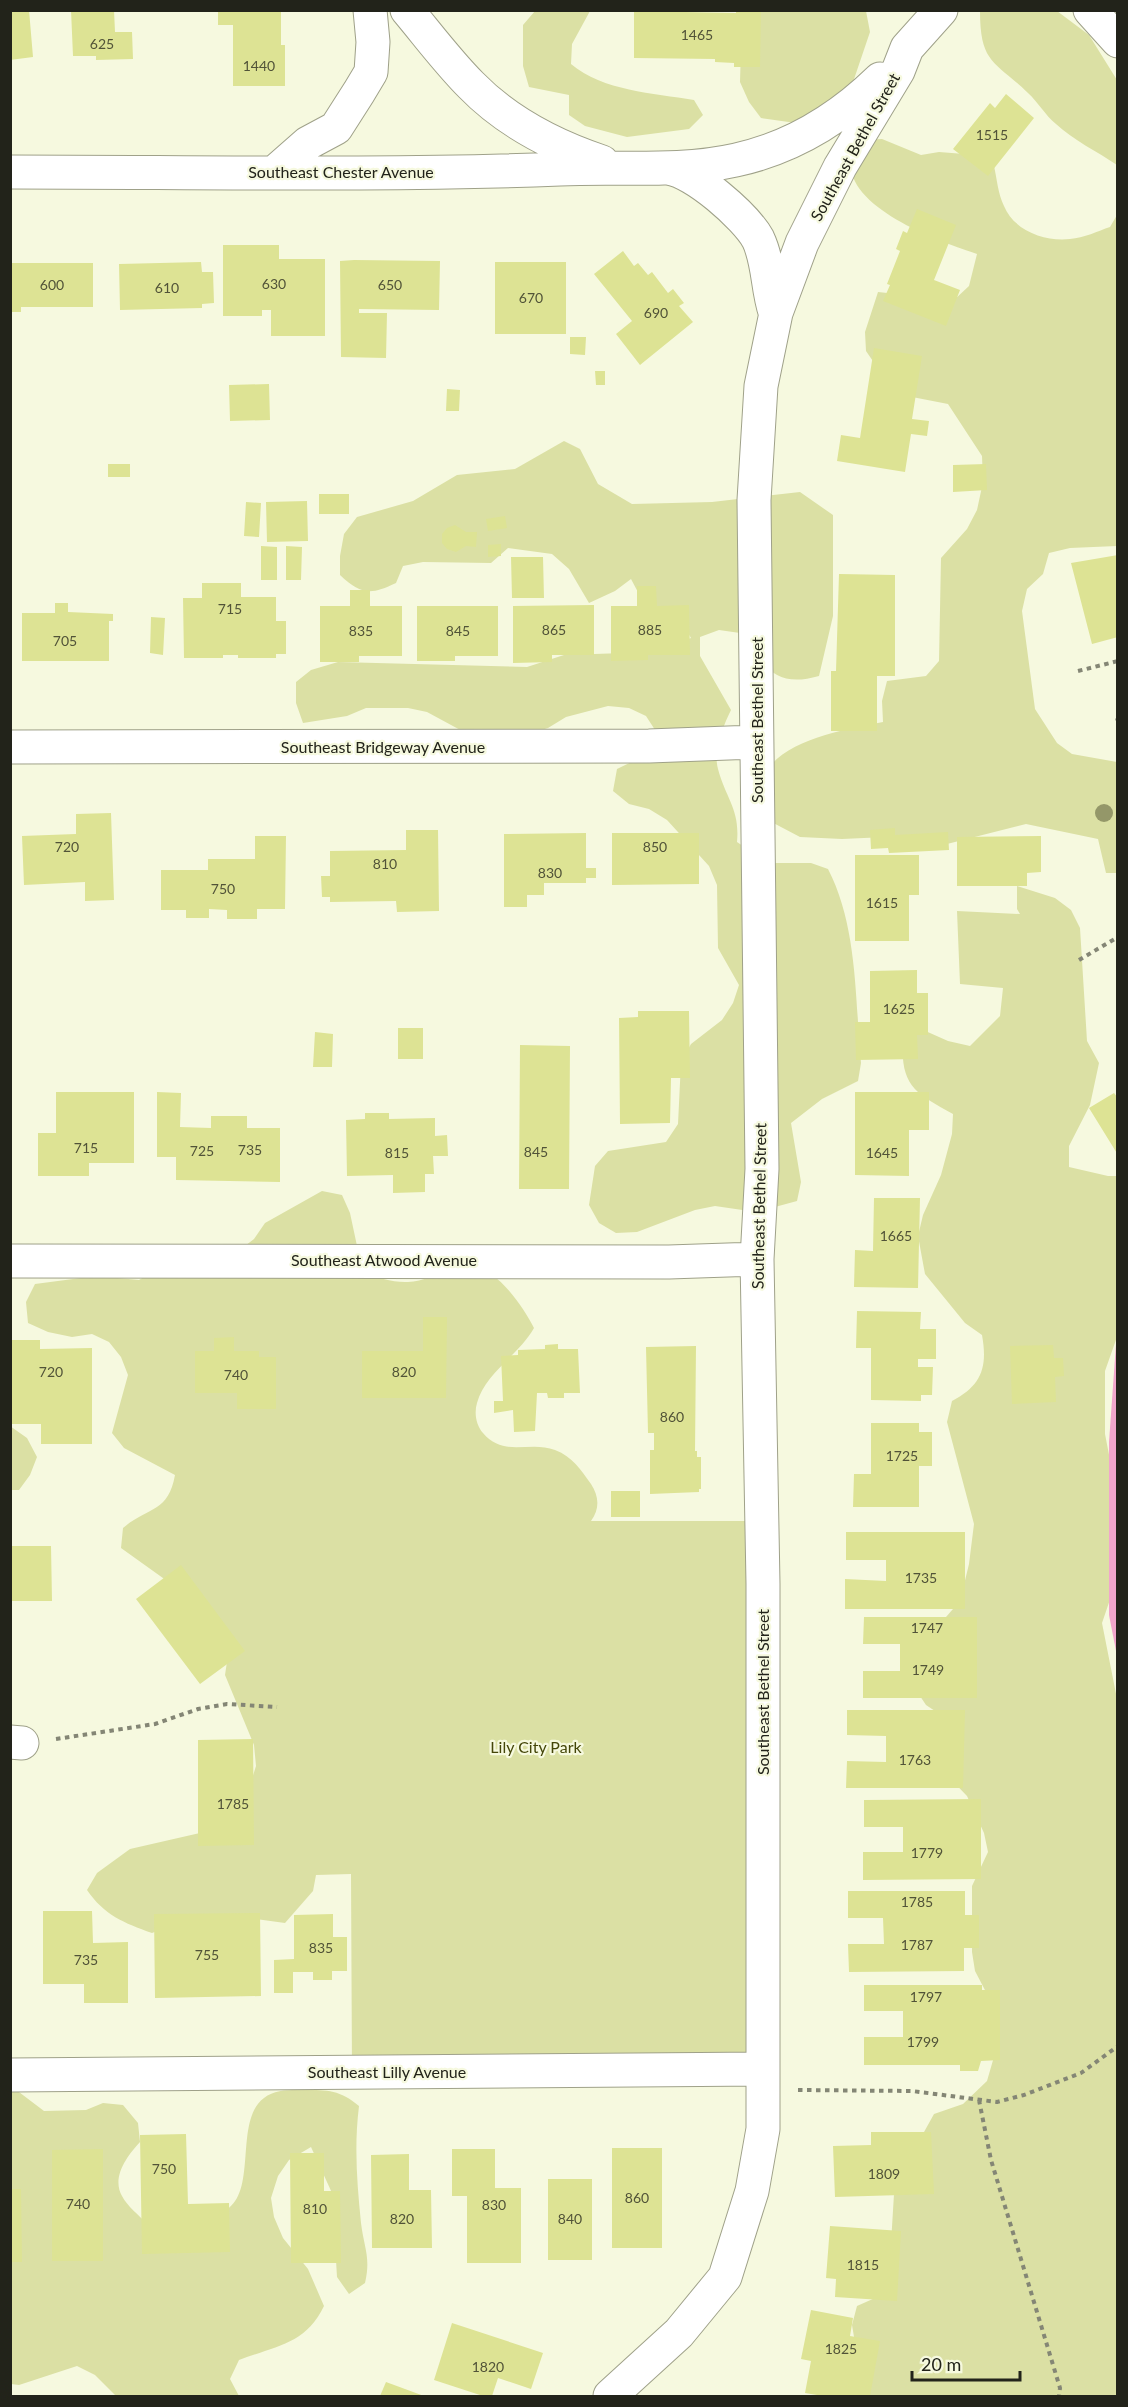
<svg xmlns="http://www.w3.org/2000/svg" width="1128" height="2407" font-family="Lato,sans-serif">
<rect width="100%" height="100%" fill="#f6f9df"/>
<!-- green -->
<path fill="#dbe0a4" d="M535,11H590L572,44L571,64C603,91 653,93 694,100L703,115L689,129L627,137L585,126L569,115V95L529,87L523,66V25Z
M742,11H866L870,32L851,88L803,124L761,118L749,102L740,82Z
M980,11H1057L1089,35L1117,80V165C1098,152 1073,140 1056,124C1045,115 1038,102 1028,93C995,61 980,64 980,11Z
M882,139L921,155L939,152L977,155L994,166C997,179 998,194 1004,206C1014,231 1046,242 1070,239C1084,238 1098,231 1110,227L1117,215V546L1070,548L1049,553L1043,574L1027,589L1022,611L1035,709L1057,743L1072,754L1117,762V873H1106L1098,839L1026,824L947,844L908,836L842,839L800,837L760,816C761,805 759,785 764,775C784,738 846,730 883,722L882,701L887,681L926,676L939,661L941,558L967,529L977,510L983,482L982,456L948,404L907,396L890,386L866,351L865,332L878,292L954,300L969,286L977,254C943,243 847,209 851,162C852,155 858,146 861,140Z
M564,441L580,449L598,484L632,504L712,502L800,492L833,515V616L819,676C774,689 764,665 740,633L719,630L700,637V656L731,710C723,726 713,752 718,769C726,799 740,809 737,842L768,863H811L828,869C858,927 855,1000 861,1063L858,1081L822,1099L791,1123L801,1182L797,1201L756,1212L715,1206L695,1210L637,1232L616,1233L599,1223L589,1205L595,1166L608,1151L666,1142L678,1124L681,1062L691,1044L722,1020L733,1003L739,985L718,948L717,885L709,866L667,820L649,809L629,804L613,791L617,769L652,752L657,733L646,716L629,708L608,706L566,717L548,728L528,734L464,732L427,712L408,708H366L347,716L303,723L296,703V682L311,670L338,662L527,667L564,655L654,652L691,638L681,621L640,596L631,579L615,591L589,603L569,569L552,554L508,548L491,563L423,562L403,566L396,583C371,595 361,595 340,575V556L344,534L357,517L413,501L457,475L515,469Z
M1017,886L1055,898L1071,910L1080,928L1087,1041L1099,1063L1090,1105L1069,1146V1167L1108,1176H1117V1337L1105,1371V1434L1117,1496L1118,1576L1102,1623L1118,1704L1117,2396H864L852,2325L857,2306L875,2298L890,2260L896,2161L905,2141L924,2132L934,2114L963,2104L987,2081L1000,2036L998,2015L975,1971L972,1952V1886L988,1852L984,1833L967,1796L941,1769V1715L926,1705L914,1687L918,1649L960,1601L969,1564L974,1524L947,1422L952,1401C981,1386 988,1368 982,1335L965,1323L925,1274L918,1236L923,1215L941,1175L952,1134L953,1114C915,1093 900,1086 903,1039L921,1029L948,1041L970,1046L1000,1016L1003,988L960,984L957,911L1020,914L1017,909Z
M322,1191L342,1195L350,1213L363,1274C377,1277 394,1283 408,1282C427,1281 443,1271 461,1267C492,1259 522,1305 534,1328C519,1355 485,1373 477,1403C474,1413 476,1425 483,1433C504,1458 530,1440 555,1450C573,1457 580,1469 591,1484C599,1496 600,1509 591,1521H761L763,2069L352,2073L351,1874L316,1875L313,1891L285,1923L228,1915L190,1918L152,1933C124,1923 104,1915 87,1890L97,1873L130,1849L213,1830L250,1785L256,1766L254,1745L225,1675L228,1655L216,1616L121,1548L123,1528C149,1506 168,1513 175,1475L124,1448L112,1433L128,1375L121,1357L109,1342L92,1334L72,1337L48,1332L28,1323L26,1302L35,1284L96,1276L139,1280L176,1258L237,1252L254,1239L265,1223Z
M10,1426L27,1438L37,1457L30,1475L19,1490H11Z
M11,2086L44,2111L86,2110L103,2103L123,2105L138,2123L140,2142C128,2155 111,2177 122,2196C127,2206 139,2215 147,2224C163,2221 213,2217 224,2211C259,2194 233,2121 264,2098C275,2089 291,2090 304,2090C328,2090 340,2090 359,2106C354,2146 357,2183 361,2223C364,2248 371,2257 365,2283L349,2294L337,2277L332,2193L311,2147L289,2160L278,2176L271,2198L274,2217L283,2238L308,2269L324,2306C306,2344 276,2346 239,2360L230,2379L239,2396H116L95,2375L77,2366L19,2385L11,2384Z"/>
<!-- water -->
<path fill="#f1a6cb" d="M1117,1330V1656L1109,1615V1442Z"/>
<!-- building -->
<path fill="#dde394" d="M10,10H29L33,57L10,60Z
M71,10H114L115,32H132L133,59L96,60V56H73Z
M218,10H281V45H285V86H233V25H218Z
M736,10H761L760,67H734V63L715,62V59L634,58V11L736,13Z
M1006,94L1034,118L988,176L953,149L990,103L995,108Z
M917,209L956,225L934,280L960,290L946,326L883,301L890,285L887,284L900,251L896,249L903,231L907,233Z
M223,245H279V259H325V336H271V310H262V316H223Z
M623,251L634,266L638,263L648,275L652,272L668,293L673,289L684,303L679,306L693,322L640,365L616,334L632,321L594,274Z
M354,260L440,261L439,310L359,309V313H387L386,358L341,357L340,261Z
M201,262L202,272H213L214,303L202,304V308L120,310L119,264Z
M495,262H566V334H495Z
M11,263H93V307H21V312H11Z
M570,337H586L585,355L570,354Z
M874,348L922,356L912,419L929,421L927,436L911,434L905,472L837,461L841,435L860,438Z
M595,371H605V385H596Z
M269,384L270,420L230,421L229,385Z
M447,389L460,390L459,411H446Z
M108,464H130V477H108Z
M986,464L987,490L953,492V465Z
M319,494H349V514H319Z
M307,501L308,541L267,542L266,502Z
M246,502L261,503L259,537L244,536Z
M505,516L507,528L488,531L486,519Z
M455,525L466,532H477L476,547L466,546L456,552L447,549L442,543V534L447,528Z
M501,544V556L488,557V545Z
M261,546L277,547V580H261Z
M286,546L302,547L301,580H286Z
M1118,555V637L1092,644L1071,563Z
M511,557H543L544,598H512Z
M839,574L895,575V676H877V731H831V671H836Z
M202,583H241V597H276V621H286V654H276V658H238V655H223V658H184L183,598H202Z
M637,586H656L657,606L689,605L690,655H648V660L611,661V606H637Z
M350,590H370V606H402V656H359V662H320V606H350Z
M55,603H68V612L113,614V621H109V661H22V613H55Z
M594,605V655H552V662L513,663V606Z
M417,606H498V656H455V661H417Z
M151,617L165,618L163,655L150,653Z
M111,813L114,900L85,901V882L24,885L22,836L76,834V814Z
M895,828V835L948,832L949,850L889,853L888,848L871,849L870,830Z
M406,830H438L439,911L397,912L396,901L330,902V897H322L321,876H330V851L406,850Z
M586,833V868H596V878H586V883H544V895H527V907H504V834Z
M612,833H699V884L612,885Z
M255,836H286L285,909H257V919H227V910L209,909V918H186V910H161V870H208V859H255Z
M1041,836V872L1027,873V886H957V837Z
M855,855H919V895H909V941H855Z
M917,970V993H928V1035H917L918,1059L856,1060L855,1022H870V971Z
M638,1011H689L690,1078H671L670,1123L620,1124L619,1018L638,1017Z
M398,1028H423V1059H398Z
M315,1032L333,1034L332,1067H313Z
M520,1045L570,1046L569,1189H519Z
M56,1092H134V1163H89V1176H38V1133H56Z
M157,1092L181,1093L180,1127L211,1128V1116H247V1128H280V1182L176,1180V1157H157Z
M855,1092H929V1130H909V1176L855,1175Z
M1114,1093L1118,1098V1155L1089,1108Z
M365,1113H389V1119L435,1118V1136L447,1135L448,1156H433L434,1174H425V1192L393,1193V1175L347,1176L346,1120L365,1119Z
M874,1198H920L918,1288L854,1287L855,1250L873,1251Z
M857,1311L921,1312L920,1329H936V1359H918V1367H933L932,1395H921V1401L871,1400V1348H856Z
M423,1317H447L446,1398H362V1351H423Z
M234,1337V1351H259V1357H276V1409H237V1393H195V1351H214V1338Z
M10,1340H40V1349L92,1348V1444H41V1424H10Z
M558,1344V1349H578L580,1393H564V1398H548L547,1393H537L535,1431L514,1432L513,1410L494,1413V1401H503L501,1356L518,1355V1350L545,1349V1345Z
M1053,1345L1054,1358H1063L1064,1376L1055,1377L1056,1402L1012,1404L1010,1346Z
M696,1346L695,1451H697V1457H701V1489H699V1492L650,1494V1450H654V1433H648L646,1347Z
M871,1423H919V1432H932V1466H919V1507H853L854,1474H871Z
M611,1491H640V1517H611Z
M846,1532H965V1609H845V1579L886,1581V1560H846Z
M10,1546H51L52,1601H10Z
M181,1565L245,1651L200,1684L136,1599Z
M864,1617H977V1698H863V1671H900V1644H863Z
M847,1710H965L963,1788H846L847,1761L886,1762V1736L847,1735Z
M253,1739L254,1845L198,1846V1740Z
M981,1799V1879L863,1880V1852H903V1827H864V1800Z
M848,1891H965V1915H979V1948H964V1971L849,1972L848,1944H884L883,1918H848Z
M43,1911H92L93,1943L128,1942V2003H84V1984H43Z
M260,1913L261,1996L155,1998L154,1914Z
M333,1914V1937H347V1971H332V1980H313V1972H293V1993H274V1960L294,1959V1915Z
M864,1985H982V1990H1000V2060L981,2061L978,2071H960V2065H864V2037H903V2011H864Z
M871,2132H931L934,2194L835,2197L833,2146L871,2145Z
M186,2134L188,2204L229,2203L230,2252L142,2254L140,2135Z
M612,2148H662V2248H612Z
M103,2149V2261H52V2150Z
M452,2149H495V2188H521V2263H467V2196H452Z
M290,2153H324V2191H340L341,2263H291Z
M409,2154V2190H431L432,2248H372L371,2155Z
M548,2179H592V2260H548Z
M10,2189H21L22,2262H10Z
M830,2226L901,2231L897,2301L835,2297L836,2279L826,2278Z
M811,2310L853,2318L850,2336L880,2341L870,2396H823L805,2393L811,2361L801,2359Z
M452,2323L543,2353L531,2389L498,2378L492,2396H483L434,2380Z
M386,2382L424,2396H380Z"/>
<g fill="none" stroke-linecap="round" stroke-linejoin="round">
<!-- street casing -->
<g stroke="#9fa189" stroke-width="35">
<path id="street" d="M407,10C428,35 448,62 471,85C506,121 554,146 602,162
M668,168C694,171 746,217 758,239C769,262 767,288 775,312
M10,172C194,172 377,176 560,169C619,166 678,173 736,160C791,148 840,118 880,79
M275,172L308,143L336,128L359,92L371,72L373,42L370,10
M10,747L649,746L755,742
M10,1261L669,1262L757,1259
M10,1742L22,1743
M10,2075L763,2069
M610,2396L679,2333L725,2277L752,2191L763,2129V1584L757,1259L762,1169L754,500L761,386L776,313L802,243L840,167L898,71L907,48L941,10"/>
</g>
<!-- secondary casing -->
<g stroke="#9fa189" stroke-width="35">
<path id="secondary" d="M1090,10L1118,41"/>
</g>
<!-- path -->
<path stroke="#848675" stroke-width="4" stroke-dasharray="4.5 4.5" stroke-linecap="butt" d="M1078,671L1118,661
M1117,718L1118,721
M1079,960L1118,937
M56,1739L155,1724L198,1709L227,1704L277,1707
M798,2090L912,2091L997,2102L1024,2095L1081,2073L1118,2046
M979,2100L991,2160L1060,2388L1059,2396"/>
<!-- street -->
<use href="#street" stroke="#fff" stroke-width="33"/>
<!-- secondary -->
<use href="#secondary" stroke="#fff" stroke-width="33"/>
</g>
<!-- trees -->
<circle fill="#949769" cx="1104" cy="813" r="9"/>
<g text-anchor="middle" stroke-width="4.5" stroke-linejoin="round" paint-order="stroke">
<!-- number labels -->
<g font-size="14" fill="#515338">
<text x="697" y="40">1465</text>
<text x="102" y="49">625</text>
<text x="259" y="71">1440</text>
<text x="992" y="140">1515</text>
<text x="274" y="289">630</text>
<text x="52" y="290">600</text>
<text x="390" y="290">650</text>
<text x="167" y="293">610</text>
<text x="531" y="303">670</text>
<text x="656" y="318">690</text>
<text x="230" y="614">715</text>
<text x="554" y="635">865</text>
<text x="650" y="635">885</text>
<text x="361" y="636">835</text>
<text x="458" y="636">845</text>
<text x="65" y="646">705</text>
<text x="67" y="852">720</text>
<text x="655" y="852">850</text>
<text x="385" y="869">810</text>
<text x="550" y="878">830</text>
<text x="223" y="894">750</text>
<text x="882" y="908">1615</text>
<text x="899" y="1014">1625</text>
<text x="86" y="1153">715</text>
<text x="250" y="1155">735</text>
<text x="202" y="1156">725</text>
<text x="536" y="1157">845</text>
<text x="397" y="1158">815</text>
<text x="882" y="1158">1645</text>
<text x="896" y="1241">1665</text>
<text x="51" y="1377">720</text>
<text x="404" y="1377">820</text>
<text x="236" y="1380">740</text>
<text x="672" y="1422">860</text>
<text x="902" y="1461">1725</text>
<text x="921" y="1583">1735</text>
<text x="927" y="1633">1747</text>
<text x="928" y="1675">1749</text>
<text x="915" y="1765">1763</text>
<text x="233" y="1809">1785</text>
<text x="927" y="1858">1779</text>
<text x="917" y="1907">1785</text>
<text x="917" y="1950">1787</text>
<text x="321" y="1953">835</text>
<text x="207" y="1960">755</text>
<text x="86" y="1965">735</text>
<text x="926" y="2002">1797</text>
<text x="923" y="2047">1799</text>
<text x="164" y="2174">750</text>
<text x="884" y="2179">1809</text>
<text x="637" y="2203">860</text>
<text x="78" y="2209">740</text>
<text x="494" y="2210">830</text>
<text x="315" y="2214">810</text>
<text x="402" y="2224">820</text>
<text x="570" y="2224">840</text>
<text x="863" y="2270">1815</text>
<text x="841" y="2354">1825</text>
<text x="488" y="2372">1820</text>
</g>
<!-- street labels -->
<g font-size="16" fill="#22231a" stroke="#f6f9df">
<text transform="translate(855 147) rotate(-61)" y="6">Southeast Bethel Street</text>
<text x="341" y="178">Southeast Chester Avenue</text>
<text transform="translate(757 720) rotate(-90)" y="6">Southeast Bethel Street</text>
<text x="383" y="753">Southeast Bridgeway Avenue</text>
<text transform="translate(759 1206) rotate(-89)" y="6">Southeast Bethel Street</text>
<text x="384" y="1266">Southeast Atwood Avenue</text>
<text transform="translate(763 1692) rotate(-90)" y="6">Southeast Bethel Street</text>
<text x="387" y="2078">Southeast Lilly Avenue</text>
</g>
<!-- park labels -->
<g font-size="16" fill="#444609" stroke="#f6f9df">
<text x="536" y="1753">Lily City Park</text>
</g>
</g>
<!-- border -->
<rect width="1128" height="2407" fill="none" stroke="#22231a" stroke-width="24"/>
<!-- scale -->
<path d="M912 2371v9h108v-9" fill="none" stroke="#22231a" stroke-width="3"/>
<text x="921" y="2371" font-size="18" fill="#22231a" stroke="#f6f9df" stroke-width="4.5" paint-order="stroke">20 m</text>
</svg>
